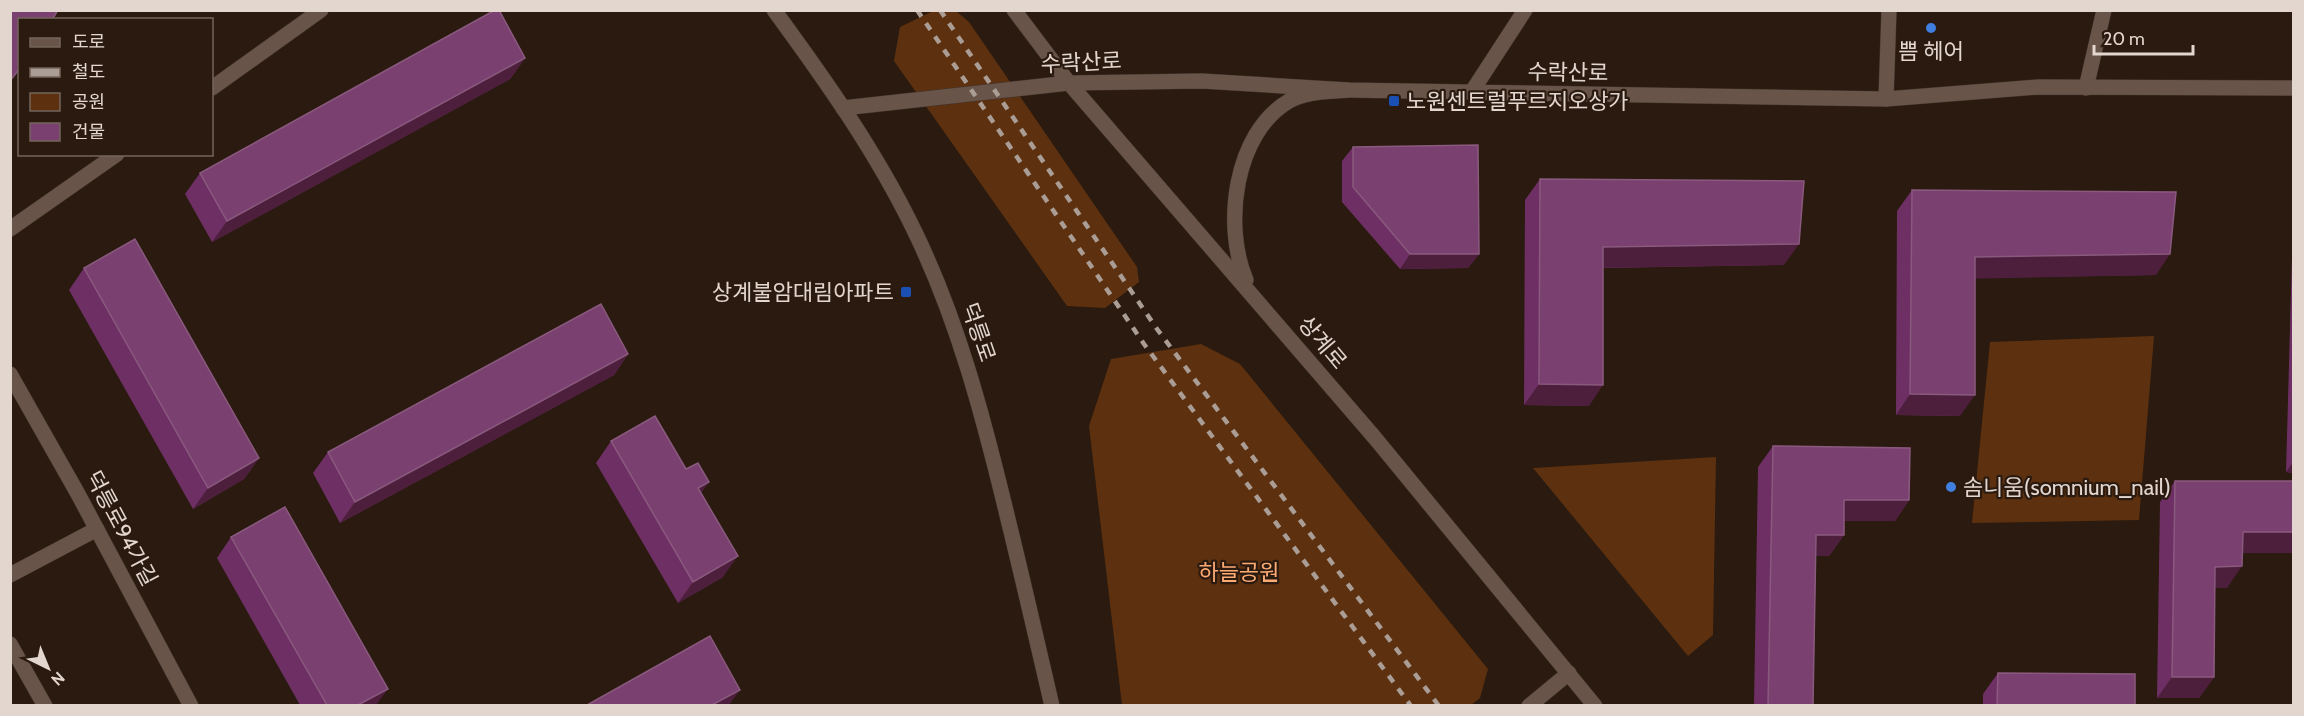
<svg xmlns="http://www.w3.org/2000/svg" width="2304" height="716" font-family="Cabin,'Noto Sans KR',sans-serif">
<rect width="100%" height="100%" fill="#2a1a0f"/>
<!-- green -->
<path fill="#5d310f" d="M933,11H956L969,22L1137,267L1139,282L1105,308L1067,306L894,61L900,27Z
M2154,336L2139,520L1972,523L1990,342Z
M1201,344L1240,364L1488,669L1480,698L1471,705H1122L1089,426L1111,359Z
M1716,457L1713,635L1688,656L1533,468Z"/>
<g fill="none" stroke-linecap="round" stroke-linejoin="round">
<!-- minor casing -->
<g stroke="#40332e" stroke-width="16">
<path id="minor" d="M212,88L321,10
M2086,88L2104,10
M1886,99L1889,10
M10,229L117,154
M10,374L78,494L191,706
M10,575L97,529
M10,644L45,706"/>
</g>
<!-- tertiary casing -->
<g stroke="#40332e" stroke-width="16">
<path id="tertiary" d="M1471,93L1525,10
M843,108L1069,83L1202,81L1348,90L1886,99L2038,87L2294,88
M1529,706L1569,673"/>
</g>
<!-- secondary casing -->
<g stroke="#40332e" stroke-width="16">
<path id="secondary" d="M774,10C826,81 877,153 915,232C958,321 983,416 1006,511C1022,576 1037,641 1052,706
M1014,10L1069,83L1375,438L1595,706
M1246,280C1223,226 1234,133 1289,101C1306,91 1329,92 1348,90"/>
</g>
<!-- minor -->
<use href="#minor" stroke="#685448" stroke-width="15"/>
<!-- tertiary -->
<use href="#tertiary" stroke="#685448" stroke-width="15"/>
<!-- secondary -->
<use href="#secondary" stroke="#685448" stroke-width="15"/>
<!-- rail -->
<path stroke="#aa9d95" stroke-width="4.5" stroke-dasharray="8 8" stroke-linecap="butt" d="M917,10L1144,344L1411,706
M940,10L1157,329L1439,706"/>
</g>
<!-- wall -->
<path fill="#6e3064" d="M525,58L510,79L212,242L185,194L200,173Z
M1353,147L1479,254L1468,268L1400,269L1342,202V161Z
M1540,179L1784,265L1603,268L1589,406L1524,405L1525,200Z
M1912,190L2156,275L1975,278L1960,416L1896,415L1897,211Z
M2294,217V473L2286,472L2293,219Z
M84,268L259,458L244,479L193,509L69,290Z
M628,354L614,375L340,523L313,473L328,452Z
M611,441L686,469L701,493L723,577L678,603L596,463Z
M1773,446L1909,500L1895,521H1844V535L1829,556H1816L1813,705H1754L1758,467Z
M2175,481H2294L2293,553H2243L2227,588H2215L2214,677L2199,698H2157L2160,502Z
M231,537L376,705H300L217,558Z
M1998,673L2135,705H1983V694Z"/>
<!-- shaded-wall -->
<path fill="#4d1f3d" d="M525,58L510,79L212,242L227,221Z
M1799,244L1784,265L1589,268L1603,247Z
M1410,254H1479L1468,268L1400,269Z
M2170,254L2156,275L1960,279L1975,257Z
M628,354L614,375L340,523L355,502Z
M1539,384L1603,385L1589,406L1524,405Z
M1910,394L1975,395L1960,416L1896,415Z
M259,458L244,479L193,509L208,488Z
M2294,461V473L2286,472Z
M709,482L694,503L698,488Z
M1844,500H1909L1895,521H1829Z
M2243,532H2294V552L2293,553H2228Z
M1816,535H1844L1829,556H1801Z
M738,556L723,577L678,603L693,582Z
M2242,566L2227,588H2200L2215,567Z
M2172,677H2214L2199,698H2157Z
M388,689L376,705H358Z
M740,690L729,705H712Z"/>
<!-- building -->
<path fill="#7a4170" stroke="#8a597e" stroke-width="1.5" d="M10,10H58L52,20H20V68L10,81Z
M495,10H499L525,58L227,221L200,173Z
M1478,145L1479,254H1410L1353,187V147Z
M1540,179L1804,181L1799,244L1603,247V385L1539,384Z
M1912,190L2176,192L2170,254L1975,257V395L1910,394Z
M135,239L259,458L208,488L84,268Z
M601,304L628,354L355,502L328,452Z
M655,416L686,469L698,463L709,482L698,488L738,556L693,582L611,441Z
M1773,446L1910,448L1909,500H1844V535H1816L1813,705H1768Z
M2175,481H2294V532H2243L2242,566L2215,567L2214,677H2172Z
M285,507L388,689L358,705H327L231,537Z
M710,636L740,690L712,705H587Z
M1998,673L2135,674V705H1997Z"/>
<!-- markers -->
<g fill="#3f7fe0" stroke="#2a1a0f" stroke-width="2">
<circle cx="1931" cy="28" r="6"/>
<circle cx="1951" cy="487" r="6"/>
</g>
<g fill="#1a4fb4" stroke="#2a1a0f" stroke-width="2">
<rect x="1388" y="95" width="12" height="12" rx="3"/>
<rect x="900" y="286" width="12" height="12" rx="3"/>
</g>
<g text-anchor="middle" stroke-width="4.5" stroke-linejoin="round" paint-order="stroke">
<!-- poi labels -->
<g font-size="22" fill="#e2d6cf" stroke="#2a1a0f" text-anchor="start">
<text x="1931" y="59" text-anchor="middle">쁨 헤어</text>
<text x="1406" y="109">노원센트럴푸르지오상가</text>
<text x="894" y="300" text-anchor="end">상계불암대림아파트</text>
<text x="1963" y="495">솜니움(somnium_nail)</text>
</g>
<!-- street labels -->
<g font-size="22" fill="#e2d6cf" stroke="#2a1a0f">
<text transform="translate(1081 62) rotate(-3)" y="8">수락산로</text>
<text transform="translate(1568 72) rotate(1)" y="8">수락산로</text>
<text transform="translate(979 332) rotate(71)" y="8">덕릉로</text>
<text transform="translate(1323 342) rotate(50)" y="8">상계로</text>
<text transform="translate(122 528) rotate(62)" y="8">덕릉로94가길</text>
</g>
<!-- park labels -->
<g font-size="22" fill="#fdaa73" stroke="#2a1a0f">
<text x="1239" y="580">하늘공원</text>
</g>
</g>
<!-- border -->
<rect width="2304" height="716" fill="none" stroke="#e2d6cf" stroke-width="24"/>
<!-- legend -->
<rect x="18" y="18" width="195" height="138" fill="#2a1a0f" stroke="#74655c" stroke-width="1.5"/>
<rect x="30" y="38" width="30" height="9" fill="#685448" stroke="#74655c" stroke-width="1.5"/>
<text x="72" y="48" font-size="18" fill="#e2d6cf">도로</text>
<rect x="30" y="68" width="30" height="9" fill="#aa9d95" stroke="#74655c" stroke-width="1.5"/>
<text x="72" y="78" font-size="18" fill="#e2d6cf">철도</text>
<rect x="30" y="93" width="30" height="18" fill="#5d310f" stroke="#74655c" stroke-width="1.5"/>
<text x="72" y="108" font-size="18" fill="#e2d6cf">공원</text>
<rect x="30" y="123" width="30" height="18" fill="#7a4170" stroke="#74655c" stroke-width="1.5"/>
<text x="72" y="138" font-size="18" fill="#e2d6cf">건물</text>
<!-- north arrow -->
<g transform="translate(48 668) rotate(137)" stroke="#2a1a0f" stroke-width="4.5" paint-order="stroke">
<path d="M0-4.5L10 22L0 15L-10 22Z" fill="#e2d6cf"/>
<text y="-9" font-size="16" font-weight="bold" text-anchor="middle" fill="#e2d6cf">N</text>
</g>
<!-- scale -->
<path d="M2094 45v9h99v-9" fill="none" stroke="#e2d6cf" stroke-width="3"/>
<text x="2103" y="45" font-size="18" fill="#e2d6cf" stroke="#2a1a0f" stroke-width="4.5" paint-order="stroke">20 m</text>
</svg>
